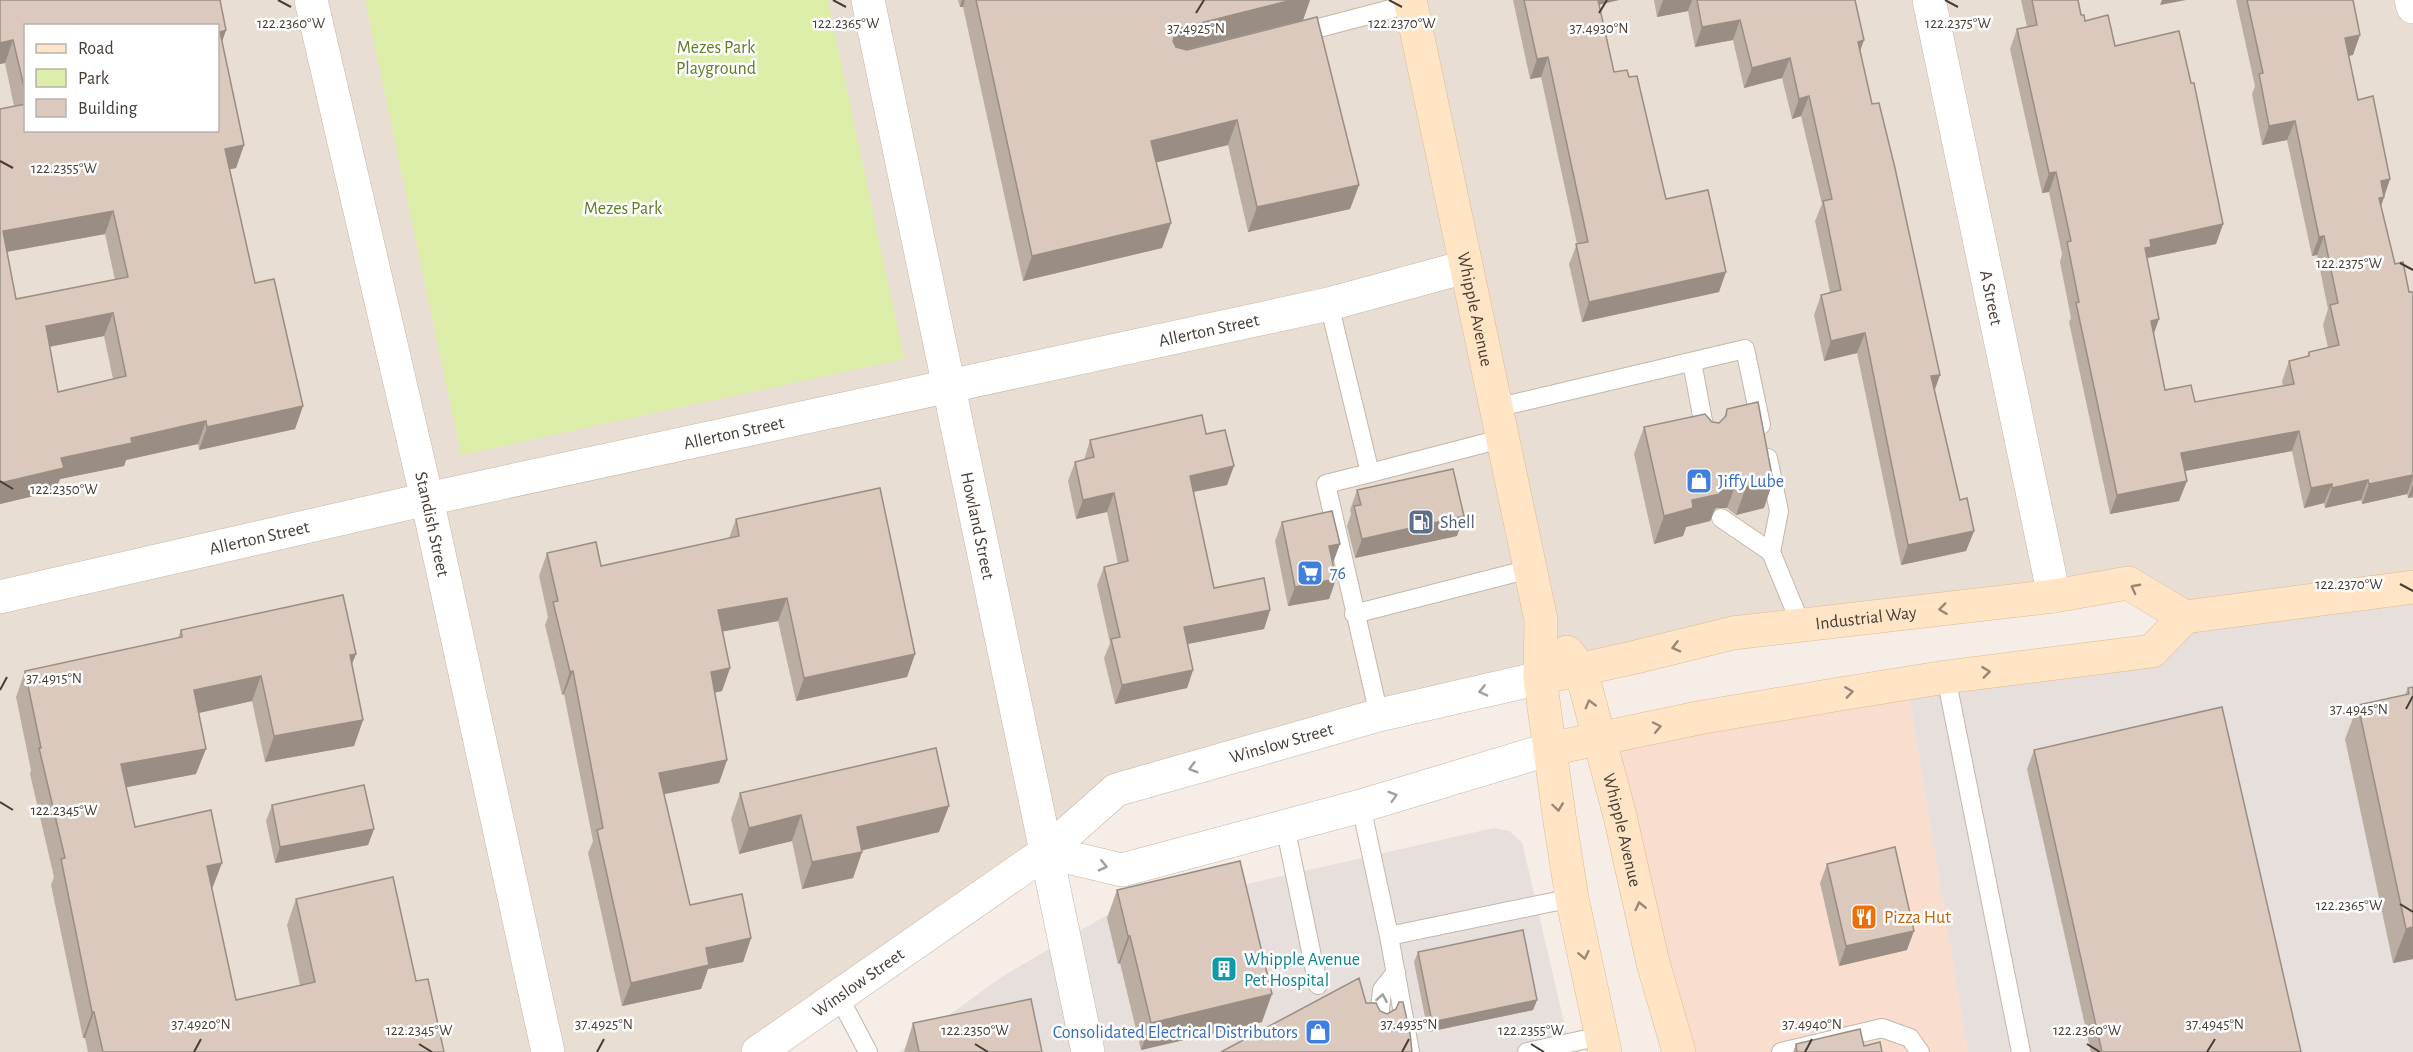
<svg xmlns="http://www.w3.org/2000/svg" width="2413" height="1052" font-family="'Alegreya Sans',sans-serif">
<rect width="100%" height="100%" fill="#f5ede6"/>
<!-- residential -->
<path fill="#e9ded3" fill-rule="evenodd" d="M0,0H2413V587L2185,617L2128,583L1733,633L1116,790L758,1052H0ZM26,26H218V130H26Z"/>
<!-- commercial -->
<path fill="#f9decf" d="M1907,684L1968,1052H1679L1599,738Z"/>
<!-- industrial -->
<path fill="#e7dfdb" d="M2413,587V1052H1968L1907,684L2152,652L2185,617Z
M1494,828L1509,831L1522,842L1571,1052H899L1000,978L1105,916Z"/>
<!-- green -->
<path fill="#ddedaa" d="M365,0H828L904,359L461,455Z"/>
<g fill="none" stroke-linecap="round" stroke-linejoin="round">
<!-- service casing -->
<g stroke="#c4b6aa" stroke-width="20">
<path id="service" d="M1296,34L1410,4
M1329,304L1370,473L1326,484L1379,715
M1692,362L1706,437
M1495,408L1745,349L1761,425
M1768,458L1779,511L1771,552
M1370,473L1501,439
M1721,518L1771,552L1801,625
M1354,614L1530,569
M1946,677L2021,1052
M1361,806L1389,936L1410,1052
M1285,826L1318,985
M1389,936L1572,898
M839,997L868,1052
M1378,1028L1382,990L1396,972
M1527,1052L1601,1036
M1781,1052L1882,1028L1910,1038L1920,1052"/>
</g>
<!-- minor casing -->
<g stroke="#c4b6aa" stroke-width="34">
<g id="minor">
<path id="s1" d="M311,0L427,499L548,1052"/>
<path id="s2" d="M868,0L1088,1052"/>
<path id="s3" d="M1929,0L2054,596"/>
<path d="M2411,0L2413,7"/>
<path id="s4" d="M0,597L427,499L1329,304L1465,267"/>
</g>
</g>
<!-- tertiary casing -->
<g stroke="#c4b6aa" stroke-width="34">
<g id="tertiary">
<path d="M1046,852L1122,870L1361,806L1550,749"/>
<path id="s5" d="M758,1052L1046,852L1116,790L1379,715L1540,678"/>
</g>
</g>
<!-- secondary casing -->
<g stroke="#ddba93" stroke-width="34">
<g id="secondary">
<path id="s6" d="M1410,0L1541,620L1540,678L1560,822L1572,898L1605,1052"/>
<path id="s7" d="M1567,652L1581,670L1620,816L1653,963L1679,1052"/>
<path id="s8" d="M1540,678L1632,658L1733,633L2054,596L2128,583L2185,617"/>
<path d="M1550,749L1703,717L1840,694L1946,677L2152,651L2185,617L2413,587"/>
</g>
</g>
<!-- service -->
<use href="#service" stroke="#fff" stroke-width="18"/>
<!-- minor -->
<use href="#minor" stroke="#fff" stroke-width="33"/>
<!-- tertiary -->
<use href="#tertiary" stroke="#fff" stroke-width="33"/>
<!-- secondary -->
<use href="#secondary" stroke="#ffe5c6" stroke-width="33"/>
</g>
<!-- wall -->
<path fill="#bcada3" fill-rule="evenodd" d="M0,0H220L226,30L222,42L244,145L236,168L230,169L255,283L274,279L303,406L295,429L199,450L198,444L126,460L124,466L60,479L55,491L0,504V109L14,106L5,63L0,64ZM26,26H218V130H26ZM105,234L115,280L16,299L7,252ZM104,336L113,379L58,392L49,347Z
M958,0H1310L1303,20L1185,50L1359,185L1350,209L1248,232L1228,145L1156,162L1171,223L1162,248L1023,281L963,7H960Z
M1513,0H1619L1599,5L1614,72L1629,77L1666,199L1719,292L1582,322L1569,264L1577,244L1541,77L1530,79Z
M1654,0H1855L1860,52L1935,390L1960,500L1974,531L1966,551L1901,565L1857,353L1824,361L1814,315L1821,295L1830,292L1815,221L1822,204L1801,116L1792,119L1782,78L1744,88L1733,40L1695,47L1688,11L1657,17Z
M2021,0H2078L2081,15L2085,21L2115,46L2223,224L2216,244L2147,258L2153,335L2165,390L2195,402L2283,386L2282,381L2289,361L2307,357L2309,352L2328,348L2323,325L2328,309L2317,255L2312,256L2287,140L2262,145L2252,94L2255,86L2236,0H2353V55L2348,56L2358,100L2390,179L2381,207L2395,264L2409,292H2413V497L2408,498L2407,494L2362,504L2361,500L2325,508L2324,503L2304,508L2292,451L2184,471L2179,501L2110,514L2069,322L2071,318L2060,262L2062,254L2049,192L2042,193L2010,49L2017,29L2027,27Z
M1727,409L1773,481L1764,508L1736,515L1727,508H1717L1715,509L1710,521L1686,527L1683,536L1654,544L1634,454L1644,427L1712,422L1719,423L1724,418Z
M1206,434L1227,485L1193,492L1214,588L1270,610L1264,629L1188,644L1193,670L1187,688L1115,704L1104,658L1110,643L1097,585L1104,567L1118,564L1107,512L1076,519L1068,481L1075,462L1084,460L1090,440Z
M1357,490L1457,536L1355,558L1347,526L1351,514L1350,510Z
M736,519L915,654L907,677L796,701L778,621L723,631L730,668L722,691L714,693L727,760L719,783L664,794L690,905L751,938L743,962L708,969L701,989L622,1006L588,853L593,841L564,694L562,695L545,625L548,617L539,576L547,553L601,566L729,538Z
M1282,522L1332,563L1336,579L1329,599L1288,606L1275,541Z
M181,630L356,654L352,663L363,720L354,746L265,762L252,701L199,713L196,774L126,787L135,827L212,889L236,1000L300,985L287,925L296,899L416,981L444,1052H88L85,1038H83L51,885L54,877L30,774L31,770L16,697L25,671L178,638Z
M2413,687V959L2393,963L2345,739L2358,705L2405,695L2408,688Z
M2034,750L2301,1052H2091L2027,769Z
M740,793L939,832L862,850V852L853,878L802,889L792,841L739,854L731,819Z
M272,805L374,829L368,845L275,863L266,821Z
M1827,864L1907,950L1839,966L1820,883Z
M1117,890L1262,1022L1141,1050L1120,963L1118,964L1107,918Z
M1418,952L1537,1000L1533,1010L1428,1032L1414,962Z
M913,1023L1042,1052H904Z
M1796,1044L1864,1046L1882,1052H1793Z"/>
<!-- shaded-wall -->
<path fill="#998d84" d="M962,0H965L963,7H960Z
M1292,0H1310L1303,20L1172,53L1167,56L1176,32L1181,28Z
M1590,0H1619L1588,7Z
M1663,0H1692L1688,11L1657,17Z
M2162,0H2186L2160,5Z
M1740,20L1733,40L1695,47L1702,27Z
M226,30L218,53L220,32Z
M2360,35L2353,55L2337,58L2345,38Z
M13,40L5,63L0,64V43Z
M1864,40L1857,60L1858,42Z
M1548,57L1541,77L1530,79L1537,59Z
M1790,58L1782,78L1744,88L1752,68Z
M1809,96L1801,116L1792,119L1799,99Z
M1237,120L1228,145L1142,166L1151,141Z
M2295,121L2287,140L2262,145L2269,126Z
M244,145L236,168L217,172L225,149Z
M2056,172L2049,192L2042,193L2049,173Z
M2390,179L2377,217L2378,200L2381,181Z
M1359,185L1350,209L1248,232L1257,207Z
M113,211L105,234L0,253L3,231Z
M1171,223L1162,248L1023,281L1032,256Z
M2223,224L2216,244L2147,258L2145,248L2150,240Z
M2324,236L2317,255L2312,256L2319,237Z
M1726,272L1719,292L1582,322L1589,302Z
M113,313L104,336L37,349L46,326Z
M2159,319L2152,339L2151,321Z
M1865,333L1857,353L1824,361L1831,341Z
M1940,375L1933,395L1931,376Z
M303,406L295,429L199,450L207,427Z
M206,421L198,444L126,460L124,466L60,479L55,491L0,504V483L61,458L131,438Z
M2299,431L2292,451L2174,473L2181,453Z
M1234,466L1227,485L1183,494L1190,476Z
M2413,475V478L2407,494L2362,504L2369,484Z
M1727,480L1737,481L1727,508H1717L1715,509L1710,521L1686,527L1683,536L1654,544L1664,516L1721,485Z
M2368,480L2361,500L2325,508L2332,488Z
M1773,481L1764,508L1736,515L1746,487Z
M2187,481L2179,501L2110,514L2117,495Z
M2332,484L2324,503L2304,508L2311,488Z
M2413,484V497L2408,498Z
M1114,493L1107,512L1076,519L1083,500Z
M1464,516L1457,536L1355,558L1362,539Z
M1974,531L1966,551L1901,565L1908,545Z
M1340,544L1333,563L1329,546Z
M1336,579L1329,599L1288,606L1295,587Z
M787,598L778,621L710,634L718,610Z
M1270,610L1264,629L1177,646L1184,627Z
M356,654L346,679L350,655Z
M915,654L907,677L796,701L804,678Z
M730,668L722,691L702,695L711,672Z
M1193,670L1187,688L1115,704L1122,685Z
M573,671L564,694L562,695L570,672Z
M261,676L252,701L185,716L194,690Z
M363,720L354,746L265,762L274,736Z
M206,749L196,774L112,790L121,764Z
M727,760L719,783L650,797L659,773Z
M949,806L939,832L847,854L857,827Z
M801,815L792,841L739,854L749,828Z
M374,829L368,845L275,863L280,847Z
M862,852L853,878L802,889L812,862Z
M222,863L212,889L207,866Z
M2413,927V959L2393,963L2406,929Z
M1914,931L1907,950L1839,966L1846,946Z
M1128,936H1130L1120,963L1118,964Z
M751,938L743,962L708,969L701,989L622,1006L631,983L706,948Z
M1272,994L1262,1022L1141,1050L1151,1023Z
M1537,1000L1533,1010L1428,1032L1432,1022Z
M92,1012H94L85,1038H83Z"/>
<!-- building -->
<path fill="#dbc9bd" stroke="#998d84" stroke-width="1.5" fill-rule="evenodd" d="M0,0H220L226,30L220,32L244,145L225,149L255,283L274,279L303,406L207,427L206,421L131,438L132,443L61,458L64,468L0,483V109L26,104V130H218V26H26V95L13,40L0,43ZM113,211L128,277L16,299L3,231ZM113,313L126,376L58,392L46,326Z
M976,0H1292L1181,28L1176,32L1173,41L1176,47L1187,50L1317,17L1359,185L1257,207L1237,120L1151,141L1171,223L1032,256Z
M1524,0H1598L1614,72L1627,70L1629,77L1637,76L1666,199L1708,190L1726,272L1589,302L1576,244L1588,242L1548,57L1537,59Z
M1697,0H1855L1864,40L1858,42L1872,104L1879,103L1895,168L1940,375L1931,376L1960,500L1967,498L1974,531L1908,545L1865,333L1831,341L1821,295L1841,290L1823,201L1832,199L1809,96L1799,99L1790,58L1752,68L1740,20L1702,27Z
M2032,0H2078L2081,15H2084L2085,21L2108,15L2115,46L2179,31L2191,83H2194L2223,224L2150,240L2151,247L2145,248L2159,319L2151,321L2165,390L2191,385L2195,402L2294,384L2289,361L2309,356V352L2339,345L2330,305L2338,303L2324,236L2319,237L2295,121L2269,126L2259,74L2263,73L2247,0H2353L2360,35L2345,38L2358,100L2373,96L2390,179L2381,181L2384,197L2379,198L2395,264L2403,262L2409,292H2413V475L2369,484L2368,480L2332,488V484L2311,488L2299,431L2181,453L2187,481L2117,495L2076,303L2079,302L2067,242L2071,241L2056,172L2049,173L2017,29L2037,25Z
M1758,402L1773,481L1746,487L1737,481L1727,480L1721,485L1720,494L1692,500L1693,508L1664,516L1644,427L1705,414L1712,422L1719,423L1726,416L1727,409Z
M1202,415L1206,434L1225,430L1234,466L1190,476L1214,588L1264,578L1270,610L1184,627L1193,670L1122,685L1111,639L1120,637L1104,567L1128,561L1114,493L1083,500L1075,462L1094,457L1090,440Z
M1453,469L1464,516L1362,539L1354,506L1361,505L1357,490Z
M880,488L915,654L804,678L787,598L718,610L730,668L711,672L727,760L659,773L690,905L742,894L751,938L706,948L709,965L631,983L597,830L603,828L573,671L570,672L553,602L558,601L547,553L596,542L601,566L739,536L736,519Z
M1332,511L1340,544L1329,546L1336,579L1295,587L1282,522Z
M343,595L356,654L350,655L363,720L274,736L261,676L194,690L206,749L121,764L135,827L211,810L222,863L207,866L236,1000L315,982L296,899L393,877L416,981L428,979L444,1052H103L94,1012H92L61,859L65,858L39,748H41L25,671L182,637L181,630Z
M2413,687V927L2406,929L2358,705L2409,694L2408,688Z
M2222,707L2301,1052H2102L2034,750Z
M936,748L949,806L857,827L862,852L812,862L801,815L749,828L740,793Z
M364,785L374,829L280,847L272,805Z
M1895,847L1914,931L1846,946L1827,864Z
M1240,861L1272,994L1151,1023L1130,936H1128L1117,890Z
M1523,930L1537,1000L1432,1022L1418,952Z
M1359,978L1366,1003H1376L1380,1011L1387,1014L1396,1009L1399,1002H1403L1410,1033L1412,1052H1221Z
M1031,999L1042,1052H919L913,1023Z
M1860,1029L1864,1046L1880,1042L1882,1052H1797L1796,1044Z"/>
<!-- one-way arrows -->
<defs><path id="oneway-chevron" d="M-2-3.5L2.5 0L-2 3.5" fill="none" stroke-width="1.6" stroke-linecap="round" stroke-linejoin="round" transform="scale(1.5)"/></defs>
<g stroke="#9a8876">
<use href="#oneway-chevron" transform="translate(2135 588) rotate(-152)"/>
<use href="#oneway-chevron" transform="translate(1943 609) rotate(173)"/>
<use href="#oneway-chevron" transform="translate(1676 647) rotate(166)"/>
<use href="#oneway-chevron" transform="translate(1986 672) rotate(-7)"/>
<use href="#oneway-chevron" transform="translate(1849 692) rotate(-8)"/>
<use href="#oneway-chevron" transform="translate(1590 704) rotate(-105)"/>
<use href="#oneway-chevron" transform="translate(1657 727) rotate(-12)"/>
<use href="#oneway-chevron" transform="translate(1558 807) rotate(82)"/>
<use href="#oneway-chevron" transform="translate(1640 906) rotate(-103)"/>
<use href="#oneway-chevron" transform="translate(1584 955) rotate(78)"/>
</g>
<g stroke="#a49e9a">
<use href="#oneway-chevron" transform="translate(1483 691) rotate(167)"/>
<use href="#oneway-chevron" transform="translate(1193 768) rotate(164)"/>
<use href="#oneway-chevron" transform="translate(1393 796) rotate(-17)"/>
<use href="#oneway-chevron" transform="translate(1103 866) rotate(13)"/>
<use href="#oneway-chevron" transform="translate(1382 998) rotate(-80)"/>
</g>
<!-- ticks -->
<path fill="none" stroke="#483c34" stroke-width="2" d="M278,0L291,7M833,0L846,7M1389,0L1402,7M1945,0L1958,7M1196,13L1204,0M1599,13L1607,0M0,161L13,168M2400,263L2413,270M0,481L13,489M2400,584L2413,591M0,690L7,677M2406,709L2413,696M0,802L13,810M2400,904L2413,912M419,1044L432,1052M975,1044L988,1052M1531,1044L1544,1052M2087,1044L2100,1052M194,1052L201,1039M597,1052L604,1039M1402,1052L1409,1039M1805,1052L1812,1039M2207,1052L2215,1039"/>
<!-- icons -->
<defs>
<g id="shop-square" transform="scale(1.35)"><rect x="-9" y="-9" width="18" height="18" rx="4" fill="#3f7fe0" stroke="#fff"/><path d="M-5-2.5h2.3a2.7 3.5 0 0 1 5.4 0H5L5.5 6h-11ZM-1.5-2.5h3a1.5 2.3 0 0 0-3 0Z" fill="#fff"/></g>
<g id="fuel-square" transform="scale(1.35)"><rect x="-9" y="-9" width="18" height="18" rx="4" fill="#5c6f8a" stroke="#fff"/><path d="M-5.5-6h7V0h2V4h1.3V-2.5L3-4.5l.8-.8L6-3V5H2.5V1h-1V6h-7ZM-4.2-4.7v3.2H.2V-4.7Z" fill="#fff"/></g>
<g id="supermarket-square" transform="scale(1.35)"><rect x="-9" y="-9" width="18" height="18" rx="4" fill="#3f7fe0" stroke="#fff"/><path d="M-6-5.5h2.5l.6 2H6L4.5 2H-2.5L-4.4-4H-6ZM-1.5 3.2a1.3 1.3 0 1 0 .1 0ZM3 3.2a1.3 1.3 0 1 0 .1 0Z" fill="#fff"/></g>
<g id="restaurant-square" transform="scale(1.35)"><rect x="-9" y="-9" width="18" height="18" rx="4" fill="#e8710a" stroke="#fff"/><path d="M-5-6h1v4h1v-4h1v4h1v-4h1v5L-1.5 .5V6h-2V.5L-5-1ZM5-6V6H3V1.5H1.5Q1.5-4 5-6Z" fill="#fff"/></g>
<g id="building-square" transform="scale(1.35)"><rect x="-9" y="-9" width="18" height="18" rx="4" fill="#0f9aa8" stroke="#fff"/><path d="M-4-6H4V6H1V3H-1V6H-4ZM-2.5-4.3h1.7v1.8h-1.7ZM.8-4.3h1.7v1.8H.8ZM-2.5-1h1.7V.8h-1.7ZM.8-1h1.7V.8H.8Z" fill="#fff"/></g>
</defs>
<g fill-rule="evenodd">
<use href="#shop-square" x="1699" y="481"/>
<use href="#fuel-square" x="1421" y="522"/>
<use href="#supermarket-square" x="1310" y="573"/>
<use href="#restaurant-square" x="1864" y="917"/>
<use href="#building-square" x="1224" y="969"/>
<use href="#shop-square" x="1318" y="1032"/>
</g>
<g text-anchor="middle" stroke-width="5" stroke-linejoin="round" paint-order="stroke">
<!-- park labels -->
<g font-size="18" fill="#598021" stroke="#fff">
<text x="716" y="53">Mezes Park<tspan x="716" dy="21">Playground</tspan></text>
<text x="623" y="214">Mezes Park</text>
</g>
<!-- street labels -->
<g font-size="18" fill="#483c34" stroke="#fff">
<text dy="6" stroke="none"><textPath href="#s3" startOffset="304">A Street</textPath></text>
<text dy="6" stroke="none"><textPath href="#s6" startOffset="316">Whipple Avenue</textPath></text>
<text dy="6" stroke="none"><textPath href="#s4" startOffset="1238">Allerton Street</textPath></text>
<text dy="6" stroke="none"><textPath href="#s4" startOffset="752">Allerton Street</textPath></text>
<text dy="6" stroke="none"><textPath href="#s1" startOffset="538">Standish Street</textPath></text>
<text dy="6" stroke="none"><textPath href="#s2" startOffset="537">Howland Street</textPath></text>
<text dy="6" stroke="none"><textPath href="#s4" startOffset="266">Allerton Street</textPath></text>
<text dy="6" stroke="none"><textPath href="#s8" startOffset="332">Industrial Way</textPath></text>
<text dy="6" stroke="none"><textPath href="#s5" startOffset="616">Winslow Street</textPath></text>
<text dy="6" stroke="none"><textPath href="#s7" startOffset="188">Whipple Avenue</textPath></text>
<text dy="6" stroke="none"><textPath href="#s5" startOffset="122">Winslow Street</textPath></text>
</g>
<!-- shop labels -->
<g font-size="18" fill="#366cbe" stroke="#fff" text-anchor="start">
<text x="1718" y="487">Jiffy Lube</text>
<text x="1330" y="579">76</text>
<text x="1298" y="1038" text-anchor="end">Consolidated Electrical Distributors</text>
</g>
<!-- service labels -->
<g font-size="18" fill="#4e5e75" stroke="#fff" text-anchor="start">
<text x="1440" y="528">Shell</text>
</g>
<!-- food labels -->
<g font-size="18" fill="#c56008" stroke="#fff" text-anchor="start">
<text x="1884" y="923">Pizza Hut</text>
</g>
<!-- culture labels -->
<g font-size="18" fill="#0d838f" stroke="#fff" text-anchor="start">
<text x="1244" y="965">Whipple Avenue<tspan x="1244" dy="21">Pet Hospital</tspan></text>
</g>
</g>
<g font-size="15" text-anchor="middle" fill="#483c34" stroke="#fff" stroke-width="5" stroke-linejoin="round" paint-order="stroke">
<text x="1402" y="28">122.2370°W</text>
<text x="291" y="28">122.2360°W</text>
<text x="846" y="28">122.2365°W</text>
<text x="1958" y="28">122.2375°W</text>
<text x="1196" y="33">37.4925°N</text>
<text x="1599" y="33">37.4930°N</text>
<text x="64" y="173">122.2355°W</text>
<text x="2349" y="268">122.2375°W</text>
<text x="64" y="494">122.2350°W</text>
<text x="2349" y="589">122.2370°W</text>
<text x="54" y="683">37.4915°N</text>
<text x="2359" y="714">37.4945°N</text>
<text x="64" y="815">122.2345°W</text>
<text x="2349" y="910">122.2365°W</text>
<text x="201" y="1029">37.4920°N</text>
<text x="604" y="1029">37.4925°N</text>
<text x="1409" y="1029">37.4935°N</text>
<text x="1812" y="1029">37.4940°N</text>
<text x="2215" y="1029">37.4945°N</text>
<text x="419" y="1035">122.2345°W</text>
<text x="975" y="1035">122.2350°W</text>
<text x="1531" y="1035">122.2355°W</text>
<text x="2087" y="1035">122.2360°W</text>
</g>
<!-- legend -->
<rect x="24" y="24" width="195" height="108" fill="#ffffff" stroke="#b6b1ae" stroke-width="1.5"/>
<rect x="36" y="44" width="30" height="9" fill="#ffe5c6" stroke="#b6b1ae" stroke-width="1.5"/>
<text x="78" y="54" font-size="18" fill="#483c34">Road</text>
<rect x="36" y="69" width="30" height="18" fill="#ddedaa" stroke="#b6b1ae" stroke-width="1.5"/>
<text x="78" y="84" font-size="18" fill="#483c34">Park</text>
<rect x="36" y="99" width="30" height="18" fill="#dbc9bd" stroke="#b6b1ae" stroke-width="1.5"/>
<text x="78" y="114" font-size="18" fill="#483c34">Building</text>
</svg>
